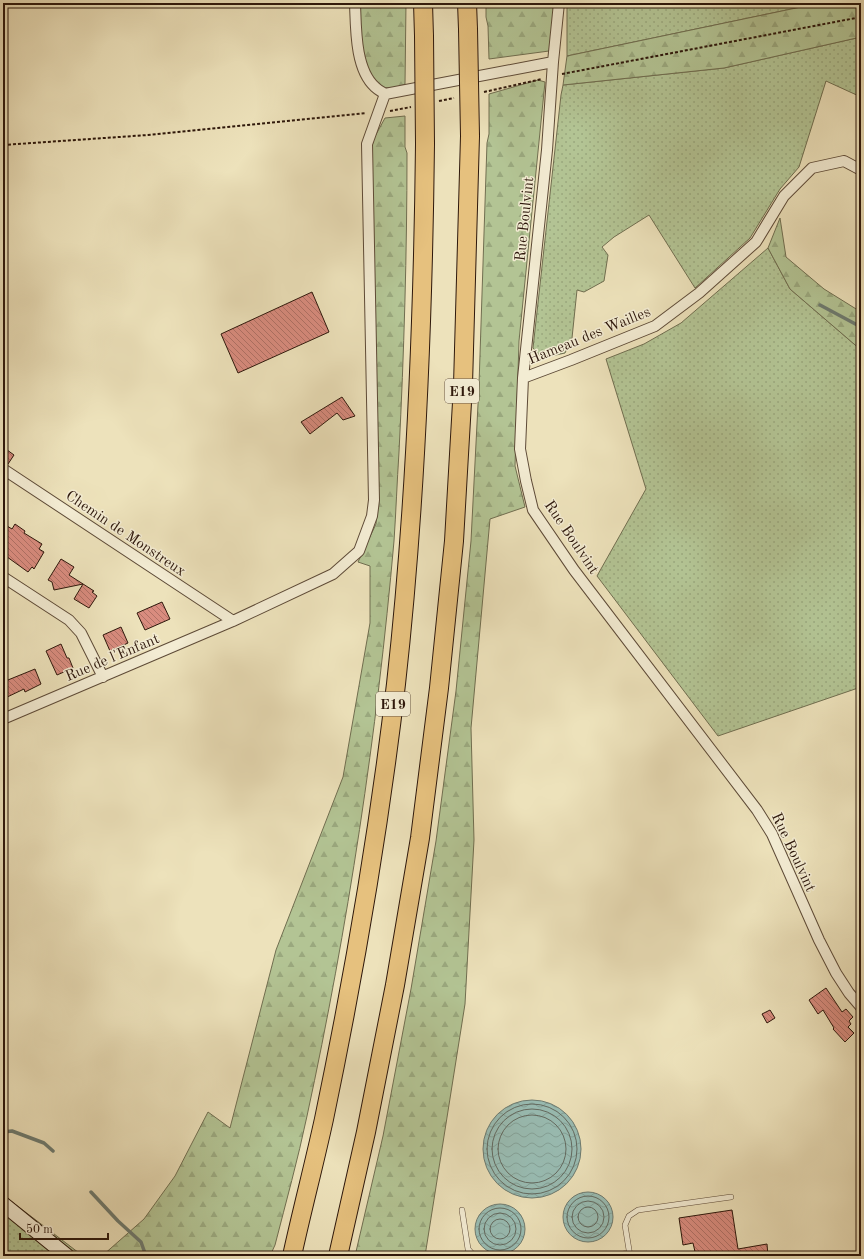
<svg xmlns="http://www.w3.org/2000/svg" width="864" height="1259" font-family="'Old Standard TT',serif">
<defs>
<pattern id="grass-dots" width="8" height="8" patternUnits="userSpaceOnUse"><rect width="8" height="8" fill="#b3c494"/><path d="M2 2h.1M6 6h.1" fill="none" stroke="#9aa87e" stroke-width="1.8" stroke-linecap="round"/></pattern>
<pattern id="forest-firs" width="22" height="20" patternUnits="userSpaceOnUse"><rect width="22" height="20" fill="#b3c494"/><path d="M5 1l3.5 6h-7zM16 11l3.5 6h-7z" fill="#9aa87e"/></pattern>
<pattern id="water-waves" width="16" height="10" patternUnits="userSpaceOnUse"><rect width="16" height="10" fill="#99bdb4"/><path d="M0 5q4-4 8 0t8 0" fill="none" stroke="#84a299"/></pattern>
<pattern id="building-back-hatch" width="6" height="6" patternUnits="userSpaceOnUse"><rect width="6" height="6" fill="#d98c7f"/><path d="M-1 5l2 2M0 0l6 6M5-1l2 2" fill="none" stroke="#b07166"/></pattern>
</defs>
<rect width="100%" height="100%" fill="#ede2bb"/>
<filter id="stains"><feTurbulence type="fractalNoise" baseFrequency=".005" numOctaves="4"/><feColorMatrix values="0 0 0 0 .2 0 0 0 0 .09 0 0 0 0 .02 0 0 0 .5 -.17"/></filter>
<radialGradient id="worn" r=".72"><stop offset=".6" stop-color="#630" stop-opacity="0"/><stop offset="1" stop-color="#630" stop-opacity=".3"/></radialGradient>
<!-- grass -->
<path fill="url(#grass-dots)" stroke="#706e50" d="M567,3H820L567,56Z
M861,37V97L826,81L799,167L780,189L750,238L695,288L649,215L614,237L602,247L608,255L604,281L584,292L577,290L572,338L565,353L542,358L533,348L561,95L563,85L724,68Z
M768,248L790,289L861,350V687L718,736L597,576L646,489L606,359L644,344L681,323Z
M3,1195L83,1256H3Z"/>
<!-- forest -->
<path fill="url(#forest-firs)" stroke="#706e50" d="M359,3H406L405,84L395,89C392,88 386,88 383,87C358,76 360,26 359,3Z
M486,3H555L552,42L549,51L489,59L488,26L486,17Z
M820,3H861V37L724,68L563,85L567,56Z
M538,80L545,82L519,341L515,466L525,507L490,519L471,728L474,840L465,1004L425,1256H355L383,1136L411,989L436,841L456,691L471,541L479,385L487,143L489,134V94Z
M405,116V147L407,153C407,253 404,353 399,452C397,482 396,512 394,541C377,734 348,926 307,1116C298,1159 286,1202 275,1245L270,1256H102L144,1219L175,1176L208,1112L230,1128L276,950L343,777L370,623V566L358,562L376,524L378,493L370,167L373,140L385,118Z
M780,218L786,257L824,289L861,312V350L790,289L768,248Z"/>
<!-- water -->
<path fill="url(#water-waves)" stroke="#6e7b70" d="M483 1149a49 49 0 1 1 98 0a49 49 0 1 1-98 0Z
M563 1217a25 25 0 1 1 50 0a25 25 0 1 1-50 0Z
M475 1229a25 25 0 1 1 50 0a25 25 0 1 1-50 0Z"/>
<g fill="none" stroke-linecap="round" stroke-linejoin="round">
<!-- shore -->
<path stroke="#636a60" stroke-width="1" d="M487 1149a45 45 0 1 1 90 0a45 45 0 1 1-90 0Z
M492 1149a40 40 0 1 1 80 0a40 40 0 1 1-80 0Z
M498 1149a34 34 0 1 1 68 0a34 34 0 1 1-68 0Z
M567 1217a21 21 0 1 1 42 0a21 21 0 1 1-42 0Z
M572 1217a16 16 0 1 1 32 0a16 16 0 1 1-32 0Z
M578 1217a10 10 0 1 1 20 0a10 10 0 1 1-20 0Z
M479 1229a21 21 0 1 1 42 0a21 21 0 1 1-42 0Z
M484 1229a16 16 0 1 1 32 0a16 16 0 1 1-32 0Z
M490 1229a10 10 0 1 1 20 0a10 10 0 1 1-20 0Z"/>
<!-- stream -->
<path stroke="#6e7b70" stroke-width="3.5" d="M820,305L861,327
M3,1132L12,1131L44,1143L53,1151
M91,1192L118,1221L141,1242L146,1256"/>
</g>
<!-- building -->
<path fill="url(#building-back-hatch)" stroke="#2d170b" d="M312,292L329,332L238,373L221,334Z
M342,397L355,416L343,420L337,413L310,434L301,422Z
M3,447L14,455L8,464L3,463Z
M15,524L25,531L24,533L42,544L39,549L44,552L34,569L32,567L28,572L3,554V531L7,526L12,529Z
M61,559L74,567L69,575L94,591L92,592L97,596L89,608L74,599L83,584L54,590L52,582L48,580Z
M162,602L170,619L145,630L137,613Z
M121,627L128,643L110,651L103,635Z
M61,644L67,658H69L73,668L57,675L46,651Z
M35,669L41,684L25,692L24,689L3,699V682Z
M826,988L842,1012L846,1009L853,1017L849,1021L851,1024L848,1027L854,1033L845,1042L833,1029L834,1028L823,1010L818,1014L809,1000Z
M770,1010L775,1018L767,1023L762,1014Z
M732,1210L738,1249L767,1244L768,1256H696L693,1243L683,1245L679,1218Z"/>
<g fill="none" stroke-linecap="round" stroke-linejoin="round">
<!-- lane casing -->
<g stroke="#5d4a37" stroke-width="6">
<path id="lane" d="M462,1210L468,1249L474,1256
M609,1256L630,1253
M630,1256L625,1225L629,1216L638,1210L731,1197"/>
</g>
<!-- street casing -->
<g stroke="#5d4a37" stroke-width="12">
<path id="street" d="M355,3C356,28 355,69 375,87C378,90 382,92 385,94
M559,3L553,62L547,150L523,378L520,449L526,481L533,510L574,570L757,810L772,834L819,940L836,973L849,993L861,1007
M385,94L553,62
M523,378L571,360L655,326L699,293L756,242L784,196L812,168L844,161L861,170
M3,469L233,621
M3,577L69,620L81,633L103,677
M3,719L233,621L333,574L359,551L372,516L374,500L367,144L385,94"/>
</g>
<!-- secondary casing -->
<g stroke="#2d170b" stroke-width="16">
<path id="secondary" d="M3,1204L67,1256"/>
</g>
<!-- highway casing -->
<g stroke="#2d170b" stroke-width="20">
<path id="highway" d="M423,3L424,36
M467,3L468,29
M292,1256C302,1210 314,1165 324,1119C354,975 379,830 396,684C416,505 423,324 425,144
M338,1256L366,1132L395,985L420,838L439,688L454,541L463,385L470,136"/>
</g>
<!-- path -->
<path stroke="#2d170b" stroke-width="2" stroke-dasharray="3 2" stroke-linecap="butt" d="M562,74L861,17
M484,92L542,79
M439,101L454,98
M390,111L411,107
M3,145L148,135L366,113"/>
<!-- lane -->
<use href="#lane" stroke="#f3ecd3" stroke-width="5"/>
<!-- street -->
<use href="#street" stroke="#f3ecd3" stroke-width="10"/>
<!-- secondary -->
<use href="#secondary" stroke="#f3ecd3" stroke-width="14"/>
<!-- highway -->
<use href="#highway" stroke="#e6c17e" stroke-width="18"/>
<!-- highway-bridge casing -->
<g stroke="#2d170b" stroke-width="20" stroke-linecap="butt">
<path id="highway-bridge" d="M468,29L470,136
M424,36L425,144"/>
</g>
<!-- highway-bridge -->
<use href="#highway-bridge" stroke="#e6c17e" stroke-width="18"/>
</g>
<g text-anchor="middle" stroke-width="3" stroke-linejoin="round" paint-order="stroke">
<!-- shield labels -->
<g fill="#f3ecd3" stroke="#685747" stroke-width="1">
<rect x="445" y="379" width="34" height="24" rx="3"/>
<rect x="376" y="692" width="34" height="24" rx="3"/>
</g>
<g font-size="14" font-weight="bold" fill="#2d170b">
<text x="462" y="396">E19</text>
<text x="393" y="709">E19</text>
</g>
<!-- street labels -->
<g font-size="15" fill="#2d170b" stroke="#f3ecd3">
<text transform="translate(524 219) rotate(-84)" y="5">Rue Boulvint</text>
<text transform="translate(589 335) rotate(-22)" y="5">Hameau des Wailles</text>
<text transform="translate(126 533) rotate(34)" y="5">Chemin de Monstreux</text>
<text transform="translate(572 537) rotate(56)" y="5">Rue Boulvint</text>
<text transform="translate(112 657) rotate(-23)" y="5">Rue de l'Enfant</text>
<text transform="translate(794 852) rotate(65)" y="5">Rue Boulvint</text>
</g>
</g>
<!-- margin -->
<rect width="864" height="1259" fill="none" stroke="#ede2bb" stroke-width="16"/>
<rect x="4" y="4" width="856" height="1251" fill="none" stroke="#2d170b" stroke-width="2"/>
<rect x="8" y="8" width="848" height="1243" fill="none" stroke="#2d170b"/>
<!-- scale -->
<path d="M20 1233v6h88v-6" fill="none" stroke="#2d170b" stroke-width="2"/>
<text x="26" y="1233" font-size="12" fill="#2d170b" stroke="#f3ecd3" stroke-width="3" paint-order="stroke">50 m</text>
<rect width="100%" height="100%" filter="url(#stains)"/>
<rect width="100%" height="100%" fill="url(#worn)"/>
</svg>
